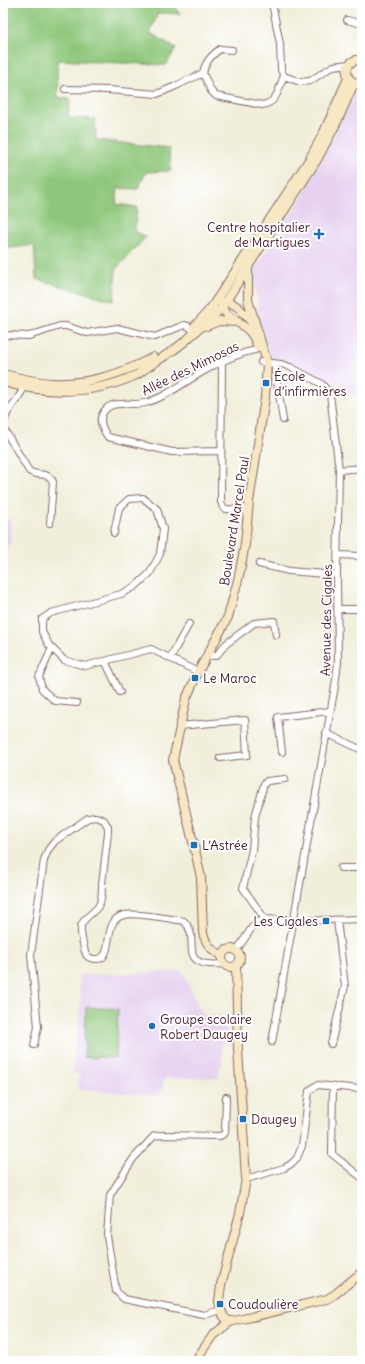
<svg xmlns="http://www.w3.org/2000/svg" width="365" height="1364" font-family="Delius,sans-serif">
<rect width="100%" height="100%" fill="#fff"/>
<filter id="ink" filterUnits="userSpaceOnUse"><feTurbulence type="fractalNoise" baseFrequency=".025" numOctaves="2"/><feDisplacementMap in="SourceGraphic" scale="8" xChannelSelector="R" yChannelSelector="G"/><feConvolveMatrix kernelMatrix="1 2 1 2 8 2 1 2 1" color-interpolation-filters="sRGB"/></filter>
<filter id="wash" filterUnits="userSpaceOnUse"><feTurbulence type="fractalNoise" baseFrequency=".012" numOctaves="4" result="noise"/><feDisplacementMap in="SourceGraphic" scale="16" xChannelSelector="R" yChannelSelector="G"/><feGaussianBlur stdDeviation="0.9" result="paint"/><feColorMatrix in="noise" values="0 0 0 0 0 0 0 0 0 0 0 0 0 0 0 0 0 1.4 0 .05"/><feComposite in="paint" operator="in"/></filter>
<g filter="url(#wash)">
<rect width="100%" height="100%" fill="#f1eeda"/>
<!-- built -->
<path fill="#e6d2f0" d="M362,87V400L341,390L340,383L320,381L294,365L273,358L270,356L264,337L257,321L258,303L252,272L300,200L357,90Z
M3,517L10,520L11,525L10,545L3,552Z
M182,971L202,1014L226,1017L227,1035L222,1041V1065L219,1069V1078H165L160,1096L78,1089L80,1076L72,1071L81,1000L78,975Z"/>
<!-- green -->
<path fill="#8ec77b" stroke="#6c7353" d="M3,3H172L180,14L158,13L150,33L176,48L166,65L57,60L58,97L70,99L68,118L95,119L96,140L169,148L171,171L146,172L138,189L118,188L116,204L137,207L135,231L146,237L116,269L114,301L36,279L34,245L3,249Z
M86,1007L118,1009L116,1058L84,1057Z"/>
</g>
<g filter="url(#ink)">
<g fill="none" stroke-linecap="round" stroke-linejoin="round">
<!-- street casing -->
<g stroke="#846768" stroke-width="8">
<path id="street" d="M272,3L280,44L281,70L284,76L300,82L310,81L333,66L349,64
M347,20L362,24
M203,73C205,62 211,56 220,49L232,50
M65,89L108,90L157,94L178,85L203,73L211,91L216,96L262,105C279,102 278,88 284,76
M3,335L29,336L60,326H66L87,333L117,328L155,337L184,325L188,326L192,329
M222,362L221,502L223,507L226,509L248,510
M261,362L281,364L290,367L322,384L330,394L339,470L337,575L338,662L335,686L272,1042
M274,363L283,420
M25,384C21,400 1,412 4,429L29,471C37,477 48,471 53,482L50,523
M221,451L172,452L108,437C101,428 97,418 106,409C114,400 134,406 145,403C164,398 182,384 199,374C218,362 240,353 262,348
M339,470L362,468
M114,533L119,508L129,499L143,498L157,509L163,529L160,554L150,573L136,586L121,594L51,613L42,619V632L49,645L64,660L85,666L151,649L198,672
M338,555L362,556
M259,564L289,571L337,575
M337,609H362
M52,648L39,677L42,689L55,701L77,703
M207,655L210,656H216L226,644L254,623L274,621L276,635
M170,658L189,624
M105,661L120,692
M179,726L245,720L247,755L220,758
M326,733L362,750
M282,752L278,717L330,711
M341,868H362
M265,919L243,888L252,850L255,817L264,784L267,781L285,779
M237,950L253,926L258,922L265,919L294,921L362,919
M331,1044L345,986L337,920
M34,1045L38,1027L31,955L44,860L48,850L55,841L88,818L96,817L104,820L108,827V833C106,850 104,867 102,884C102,890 102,897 100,903C97,912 84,916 81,926C80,931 84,952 87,956C90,959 94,959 98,959C115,957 101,920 124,915C136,912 170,919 184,921C203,940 173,968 224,964
M333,1086L332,1154L362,1178
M246,1179L284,1168L291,1164L297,1158L302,1146L309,1091L317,1085L362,1089
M221,1310L204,1315L124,1299L116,1291L107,1236L110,1195L133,1159L154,1136L163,1135L220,1136L225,1133L226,1097"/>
</g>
<!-- secondary casing -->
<g stroke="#846768" stroke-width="10">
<path id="secondary" d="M362,60C342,57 342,86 362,83
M221,302C236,300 244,314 253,324
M222,303C222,317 241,322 249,331C254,336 256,342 258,348
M207,326L219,321L238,322
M194,327L211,308L309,160L324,132L348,78
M3,374C19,378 35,382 52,383C86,385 123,374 153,357
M3,382C46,394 92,395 134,376C140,374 144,369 149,366C165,356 180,347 193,334C203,325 214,317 222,307L318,158L337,122L352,88L356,83
M222 958a9 9 0 1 1 18 0a9 9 0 1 1-18 0Z
M222,955C211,951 206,944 203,933L201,878L195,850L173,760L186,699L198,672L228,617L239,576L245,544L249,502L265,398L267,362L248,300V266
M230,1322L224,1317L221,1310L219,1301L221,1285L240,1213L246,1179L238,1049L236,966
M195,1361L213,1335L230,1322L327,1299L334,1295L362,1272"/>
</g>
<!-- street -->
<use href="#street" stroke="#fff" stroke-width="6"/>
<!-- secondary -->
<use href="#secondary" stroke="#f7e8c3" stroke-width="8"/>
</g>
</g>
<!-- markers -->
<g fill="#1f6fb2" stroke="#fff" stroke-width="1.5">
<path d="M317 228h4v4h4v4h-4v4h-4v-4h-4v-4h4z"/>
<rect x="262" y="379" width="8" height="8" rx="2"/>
<rect x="191" y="674" width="8" height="8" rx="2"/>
<rect x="190" y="841" width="8" height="8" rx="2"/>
<rect x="322" y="917" width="8" height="8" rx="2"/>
<circle cx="152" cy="1026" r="4"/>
<rect x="239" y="1115" width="8" height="8" rx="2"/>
<rect x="216" y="1300" width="8" height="8" rx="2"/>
</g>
<g text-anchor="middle" stroke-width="4" stroke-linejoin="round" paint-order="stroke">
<!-- poi labels -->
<g font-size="13" fill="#4a1f2b" stroke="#fff" text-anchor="start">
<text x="310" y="232" text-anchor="end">Centre hospitalier<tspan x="310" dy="15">de Martigues</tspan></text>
<text x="274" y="381">École<tspan x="274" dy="15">d’infirmières</tspan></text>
<text x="203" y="683">Le Maroc</text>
<text x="202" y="850">L’Astrée</text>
<text x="318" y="926" text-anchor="end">Les Cigales</text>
<text x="160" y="1024">Groupe scolaire<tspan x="160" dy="15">Robert Daugey</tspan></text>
<text x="251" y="1124">Daugey</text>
<text x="228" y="1309">Coudoulière</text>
</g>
<!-- street labels -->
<g font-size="13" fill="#4a1f2b" stroke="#fff">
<text transform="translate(190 368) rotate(-26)" y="5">Allée des Mimosas</text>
<text transform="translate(234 521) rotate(-81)" y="5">Boulevard Marcel Paul</text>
<text transform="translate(326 620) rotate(-89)" y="5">Avenue des Cigales</text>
</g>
</g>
<!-- margin -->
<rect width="365" height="1364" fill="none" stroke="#fff" stroke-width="16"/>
</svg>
